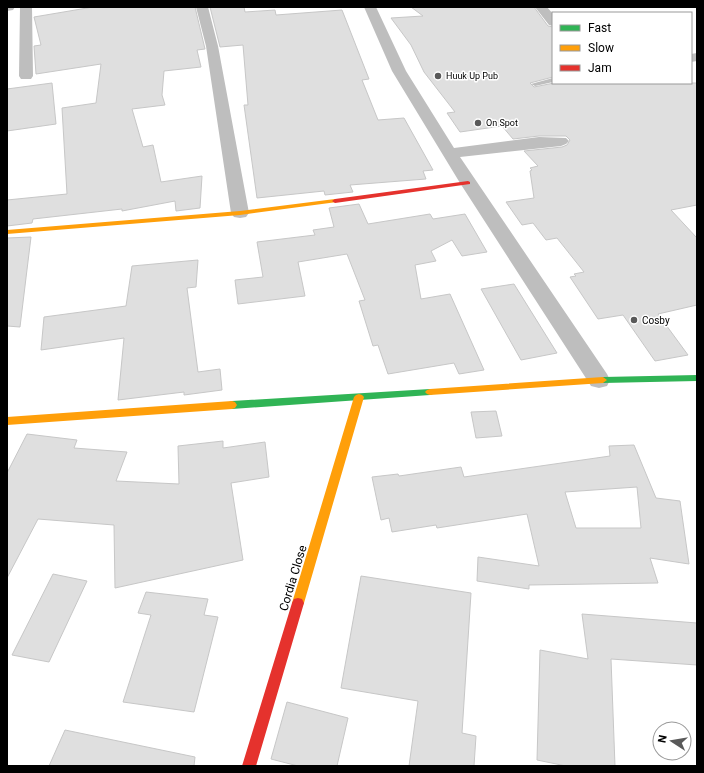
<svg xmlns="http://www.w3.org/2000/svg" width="704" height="773" font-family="Roboto,sans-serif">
<rect width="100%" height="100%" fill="#fff"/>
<!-- building -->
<path fill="#dfdfdf" stroke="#c7c7c7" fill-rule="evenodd" d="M93,7H195L205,49L197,50L201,67L164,71L162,95L165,105L132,109L143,147L153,145L161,182L202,176L200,208L176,211L175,201L122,211V209L33,219L32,223L7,226V200L67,194L62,108L96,103L101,64L36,74L34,46L41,45L34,17Z
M210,7H244L245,12L275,10L276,15L342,10L369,79L362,80L378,120L404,118L433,170L423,171L426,179L350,185L353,192L325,195L324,191L257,198L244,105H248L243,45L220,47Z
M411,7H534L548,26L553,27V77L530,83L534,87L554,83H697V205L671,210L697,238V305L658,314L688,355L655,361L623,315L598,319L570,277L576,276L574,274L584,272L557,238L546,240L533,223L522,225L506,202L534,198L530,171L532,170L530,168L538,166L524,151L562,147L567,145L570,140L566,136H539L513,139L502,126L460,132L447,113L455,112L424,72L411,45L391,18L423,16Z
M52,83L56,124L7,131V89Z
M359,204L368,224L430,214L433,219L465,214L487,252L462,256L452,240L431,251L436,261L415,265L421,299L450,294L484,370L459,374L454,363L388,374L378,345L373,346L359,301L365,300L347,254L298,262L305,296L238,304L235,280L263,277L257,242L315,235L313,230L334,227L329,208Z
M31,237L20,327L7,326V238Z
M198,260L196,287L187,288L198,372L220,369L222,390L184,395V392L118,400L124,338L41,350L44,317L126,306L132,266Z
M514,284L557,353L521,360L481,289Z
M496,411L502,436L476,438L471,412Z
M27,434L77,440L74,448L127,452L116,481L179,484L178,446L223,441V448L265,442L269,477L231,483L243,560L115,588L114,525L38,519L7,578V473Z
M634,445L656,498L680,501L689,564L650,558L658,583L529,585V589L477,581L478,557L539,566L527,514L437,528L436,525L392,532L389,518L381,520L372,477L398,474L399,476L461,467L464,477L610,456L609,446ZM637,487L641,528H576L565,492Z
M53,574L87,581L49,662L12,655Z
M361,576L471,593L462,733L476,736L474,766H409L418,701L341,688Z
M146,592L208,599L204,615L218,617L194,712L123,702L151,615L138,613Z
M582,614L697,623V665L611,659L615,766H566L537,760L540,650L588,659Z
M287,702L348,718L337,766H298L271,759Z
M65,730L195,757L194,766H49Z"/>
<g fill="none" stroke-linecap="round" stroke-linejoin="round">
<!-- lane -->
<path fill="#bebebe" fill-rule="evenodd" d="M553,78V82L535,86L531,84Z"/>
<!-- street -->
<path fill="#bebebe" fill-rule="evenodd" d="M7,7H15L13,10L7,11Z
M20,7H32L33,76L31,79H21L19,76Z
M196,7H208L218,46L249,213L246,217L240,218L234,217L231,213L206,46Z
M364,7H376L406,71L454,148L539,137L566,138L569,141L566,144L561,146L460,157L607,374L610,380L607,386L599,388L591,386L460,183L392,71Z
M535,7H547L553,14V26L549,25Z
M697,53V61L691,62V54Z"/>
<!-- fast -->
<path fill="#30b455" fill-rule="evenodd" d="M697,375V381L603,383L599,380L603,377Z
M430,389L433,390L435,392L433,394L430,395L232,409L229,408L227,405L229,402L232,401Z"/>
<!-- slow -->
<path fill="#ff9f0a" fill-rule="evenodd" d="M335,199L337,200V202L240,215L7,234V230L240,211Z
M603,377L607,380L603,383L430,395L427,394L425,392L427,390L430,389Z
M359,394L362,395L364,397L304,603L302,607L298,608L294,607L292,603L354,397L356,395Z
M232,401L235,402L237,405L235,408L232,409L7,425V417Z"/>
<!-- jam -->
<path fill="#e5322d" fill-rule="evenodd" d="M468,181L470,182V184L335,203L332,201L335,199Z
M298,598L302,599L304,603L256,766H242L292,603L294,599Z"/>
</g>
<!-- markers -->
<g fill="#595959" stroke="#fff" stroke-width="1.5">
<circle cx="438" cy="76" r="4"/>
<circle cx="478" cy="123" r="4"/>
<circle cx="634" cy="320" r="4"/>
</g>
<g text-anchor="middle" stroke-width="3" stroke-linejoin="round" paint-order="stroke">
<!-- far-poi labels -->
<g font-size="9" fill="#000" stroke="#fff" text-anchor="start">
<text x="446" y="79">Huuk Up Pub</text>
<text x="486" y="126">On Spot</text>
</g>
<!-- poi labels -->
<g font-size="10" fill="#000" stroke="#fff" text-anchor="start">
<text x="642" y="324">Cosby</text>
</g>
<!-- near-street labels -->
<g font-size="12" fill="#000" stroke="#fff">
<text transform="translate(293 578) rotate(-73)" y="4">Cordia Close</text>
</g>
</g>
<!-- border -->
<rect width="704" height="773" fill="none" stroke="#000000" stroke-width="16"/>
<!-- legend -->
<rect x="552" y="12" width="140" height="72" fill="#ffffff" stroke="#999999"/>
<rect x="560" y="25" width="20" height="6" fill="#30b455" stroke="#999999"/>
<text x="588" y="32" font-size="12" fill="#000000">Fast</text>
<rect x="560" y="45" width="20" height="6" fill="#ff9f0a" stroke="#999999"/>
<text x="588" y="52" font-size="12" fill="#000000">Slow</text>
<rect x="560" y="65" width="20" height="6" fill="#e5322d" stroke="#999999"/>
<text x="588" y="72" font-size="12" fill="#000000">Jam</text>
<!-- north arrow -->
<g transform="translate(672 741) rotate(282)"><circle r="19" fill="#ffffff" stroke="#999999"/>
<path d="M0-3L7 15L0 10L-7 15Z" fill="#595959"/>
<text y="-6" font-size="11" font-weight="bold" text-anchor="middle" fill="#000000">N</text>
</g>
</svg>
